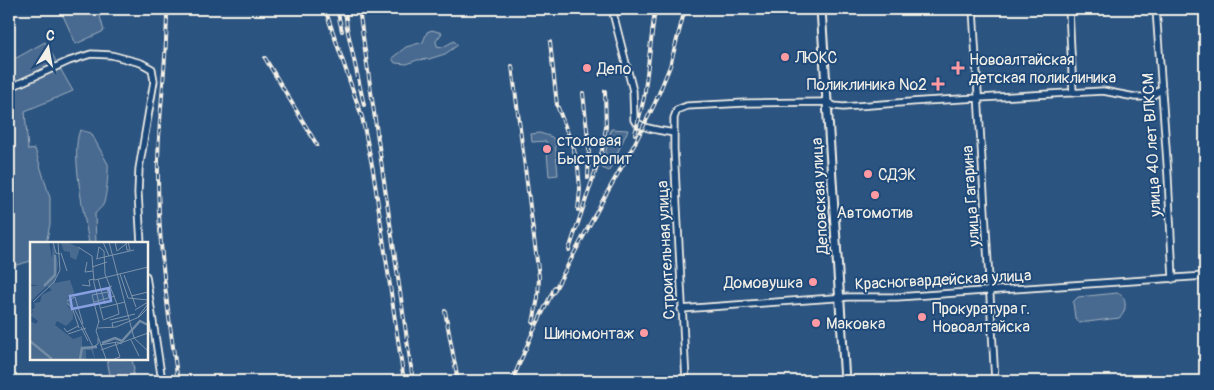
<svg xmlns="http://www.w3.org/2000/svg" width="1214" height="390" font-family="Pangolin,sans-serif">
<rect width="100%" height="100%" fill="#2c5481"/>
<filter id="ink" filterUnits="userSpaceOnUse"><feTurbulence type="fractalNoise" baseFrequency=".02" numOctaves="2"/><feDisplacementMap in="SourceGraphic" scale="10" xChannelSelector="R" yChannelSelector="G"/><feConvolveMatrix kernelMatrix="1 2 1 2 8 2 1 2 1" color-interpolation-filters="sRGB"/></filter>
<g filter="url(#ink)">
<!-- green -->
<path fill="#496b90" stroke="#9eaebc" d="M60,9H98L104,31L76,44Z
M432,30L442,33L436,41L437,46L443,47L454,41L458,45L445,54L429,59L417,60L407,64L395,63L392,58L406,47L423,42L427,32Z
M45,42L73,91L25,111L28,150L35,149L50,198V224L46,244H31V261L9,267V62Z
M611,129L628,130L609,171L602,168Z
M80,130L91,133L108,164C109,170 106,200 103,205C101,208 98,210 95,214L96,244H89C85,217 70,153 80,130Z
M540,133L552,137L555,141L558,175L549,176L546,141L532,142L531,134Z
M1117,293C1127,295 1128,312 1119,318L1079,323L1075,318L1073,302L1078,297Z
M107,359H132L134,369L132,381H111Z"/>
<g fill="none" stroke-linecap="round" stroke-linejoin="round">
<!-- minor casing -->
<g stroke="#f4f1e8" stroke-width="9">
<path id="minor" d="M612,9L633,91L634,120C644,130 660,130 674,133
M973,9L995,381
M1069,9L1073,93
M1156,9L1168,176L1173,279
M9,88L69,61L91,54L111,55L141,63L152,69L154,81L139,169L138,193L141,244
M146,276L162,381
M681,309L848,297H897L1205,276
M686,381L674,149V118L677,110L687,106L745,103L827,102L834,106L843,107L925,101L1103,91L1135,97H1151L1162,88"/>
</g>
<!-- tertiary casing -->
<g stroke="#f4f1e8" stroke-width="11">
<path id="tertiary" d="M821,9L845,381"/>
</g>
<!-- minor -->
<use href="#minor" stroke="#1f4a7a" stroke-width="5.5"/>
<!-- tertiary -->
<use href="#tertiary" stroke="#1f4a7a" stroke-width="7"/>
<!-- rail casing -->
<g stroke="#f4f1e8" stroke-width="4">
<path id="rail" d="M167,9C167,60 159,110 158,161C157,235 167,308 178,381
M325,9L362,117L373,170L404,381
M337,9L342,31
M345,9L347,28L364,105
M359,9L413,381
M550,42L557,105L574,150L578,167L580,189L578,210
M265,58L317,145
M512,66L539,277L538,298L533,323
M583,93L589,148L588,178
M635,134L644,98L655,9
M569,250L602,151L606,127L605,91
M553,293L604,198L633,147L655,103L670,66L685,9
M445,311L458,381
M512,381L532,334L555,287"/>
</g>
<!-- rail -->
<use href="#rail" stroke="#1f4a7a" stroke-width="2" stroke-dasharray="5.5" stroke-linecap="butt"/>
</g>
</g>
<!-- markers -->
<g fill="#ff9aa2" stroke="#1f4a7a" stroke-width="2">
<circle cx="785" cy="57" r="5"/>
<circle cx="587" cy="68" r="5"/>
<path d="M955.5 60.5h5v5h5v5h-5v5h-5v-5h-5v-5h5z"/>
<path d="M935.5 76.5h5v5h5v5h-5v5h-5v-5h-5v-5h5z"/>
<circle cx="547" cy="149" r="5"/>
<circle cx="868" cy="174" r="5"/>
<circle cx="875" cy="195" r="5"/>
<circle cx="813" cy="282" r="5"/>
<circle cx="922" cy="317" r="5"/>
<circle cx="816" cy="323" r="5"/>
<circle cx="644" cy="333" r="5"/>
</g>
<g text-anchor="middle" stroke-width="4" stroke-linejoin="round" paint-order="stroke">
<!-- poi labels -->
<g font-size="16" fill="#f4f1e8" stroke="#1f4a7a" text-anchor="start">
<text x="795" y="63">ЛЮКС</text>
<text x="969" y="65">Новоалтайская<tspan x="969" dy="18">детская поликлиника</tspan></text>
<text x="597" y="74">Депо</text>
<text x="927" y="90" text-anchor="end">Поликлиника №2</text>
<text x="557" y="146">столовая<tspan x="557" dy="18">Быстропит</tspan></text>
<text x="878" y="180">СДЭК</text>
<text x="875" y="218" text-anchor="middle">Автомотив</text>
<text x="803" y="288" text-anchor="end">Домовушка</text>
<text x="932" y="314">Прокуратура г.<tspan x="932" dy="18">Новоалтайска</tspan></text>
<text x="826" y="329">Маковка</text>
<text x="634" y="339" text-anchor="end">Шиномонтаж</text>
</g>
<!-- street labels -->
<g font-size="16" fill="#f4f1e8" stroke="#1f4a7a">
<text transform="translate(1151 145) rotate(-93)" y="6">улица 40 лет ВЛКСМ</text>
<text transform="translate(819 196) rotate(-93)" y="6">Деповская улица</text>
<text transform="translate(970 196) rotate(-94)" y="6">улица Гагарина</text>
<text transform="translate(665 250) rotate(-93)" y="6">Строительная улица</text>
<text transform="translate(943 279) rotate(-3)" y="6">Красногвардейская улица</text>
</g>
</g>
<!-- overview -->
<g transform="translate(30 242)">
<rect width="118" height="118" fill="#2c5481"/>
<path d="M0,0H19L22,17L23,0L28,22L25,41L40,38L44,50L43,54L38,55L44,65L36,63L43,69V77L36,84L27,79L25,83L43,97L52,94V106H63L65,117L61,108H56V117H0V79L6,82L8,79L0,73L4,69L0,70L5,65L4,61L10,60L12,53L22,48L17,44L0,60V44H9L0,42V28L3,26L0,27ZM37,0L50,6L46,18L40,15V10L34,9L31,1Z" fill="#496b90"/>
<path fill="none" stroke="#738ca6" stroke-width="2.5" d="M14,44L25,33V13M0,99L22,117M72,101L85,96L92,99L110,79L118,83M50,117L52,106L67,105"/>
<path fill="none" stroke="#7c93aa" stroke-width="1" d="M23,0L26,11L30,12M73,0L79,14M79,0L104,96L118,109M85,0L87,9L97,1L98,0L100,8H97L96,2M48,5L62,14L64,41L73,77M31,11L37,29M67,16L69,5L74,9L75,32L87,62M66,17L104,8M57,20L55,30L63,29M62,25L77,20M90,32L98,56L118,58M94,33L106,65M68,37L75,62M65,38L118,25M52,43L60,44L59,38L65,37M101,54L118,50M79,56L77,46L82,44M37,59L45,55L53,82M3,60L24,40L30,28L28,0M64,60L85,54M37,61L43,68L49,86M71,66L95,60M45,68L63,105L68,102V96M105,68L118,60M108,75L118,62M73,78L89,72L87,62M80,78L105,72M69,79L66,89L76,117M69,80L62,53L78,50M51,85L58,99M34,86L37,90L48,84M68,86L86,85L109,75L118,66M83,86L82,81L98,77M38,92L56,86M101,98L109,114M70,103L87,100L92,102M71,108L118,91M84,117L90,115L85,100"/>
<path fill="#88a0e0" fill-opacity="0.15" stroke="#88a0e0" stroke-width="2.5" d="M79,46L81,59L42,67L40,54Z"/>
<rect width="118" height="118" fill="none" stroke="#f4f1e8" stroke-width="2.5"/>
</g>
<!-- margin -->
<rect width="1214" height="390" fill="none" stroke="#1f4a7a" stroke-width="30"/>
<rect x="15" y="15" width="1184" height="360" fill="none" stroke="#f4f1e8" stroke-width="2" filter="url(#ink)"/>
<!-- north arrow -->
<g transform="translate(48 48) rotate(11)" stroke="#1f4a7a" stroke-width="4" paint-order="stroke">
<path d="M0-4L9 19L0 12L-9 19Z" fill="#f4f1e8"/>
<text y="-8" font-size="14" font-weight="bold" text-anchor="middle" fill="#f4f1e8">С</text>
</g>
</svg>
